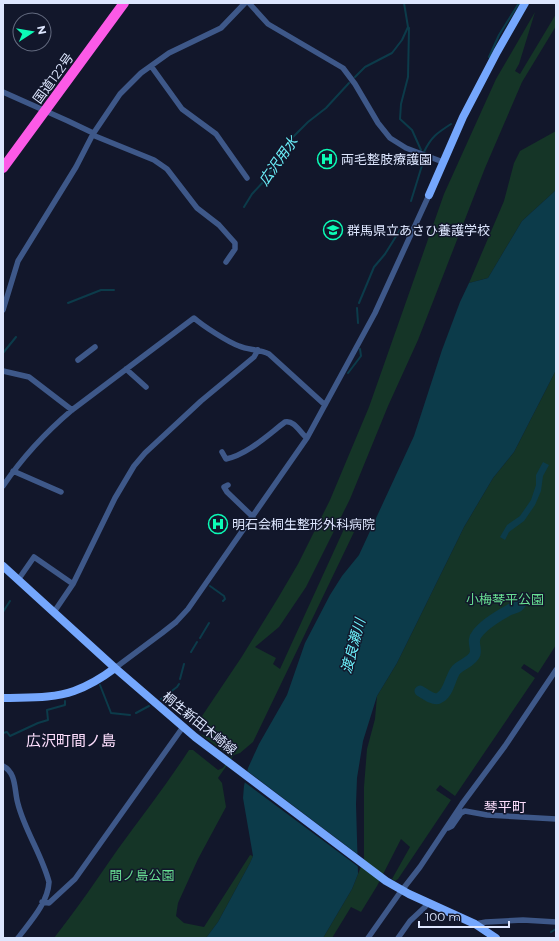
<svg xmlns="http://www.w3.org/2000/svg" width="559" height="941" font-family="Montserrat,'Noto Sans JP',sans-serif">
<rect width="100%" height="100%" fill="#12172b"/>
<!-- green -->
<path fill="#153527" d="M535,12L519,64L515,71L520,74L556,14V26L522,82L485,168L418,340L388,406L350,499L306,587L279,627L255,647L276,658L273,664L280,669L344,529L354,532L253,742L240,753L234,755L218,778L222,783L226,807L198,859L178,903L176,916L184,923L204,927L250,855L253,856L250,863L218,922L206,938H54C77,909 97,879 118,849C142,816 167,784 189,750H193L218,770L223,768L231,757L200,734L216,740L206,730L207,724L200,719L241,658L278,598L298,564L330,500L369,407L444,194L496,79Z
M556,131V190L522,221L488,278L469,283L504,201L514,163L520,151Z
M556,370V645L538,673L524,664L521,668L535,678L455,796L440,785L436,790L451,800L398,879L395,881L392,879L410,847L401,839L377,886L361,912L351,907L332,938H323L352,889L364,859V787L367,749L375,719L377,696L397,663L464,527L493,478L514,452Z"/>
<!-- water -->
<path fill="#0c3b4a" d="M556,190V370L514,452L493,478L464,527L397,663L377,696L363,741L357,778L356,804L358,874L352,889L323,938H206L218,922L250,863L253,856L243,798L244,786L248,768L259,744L287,695L305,643L330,595L342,576L359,555L414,436L442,350L460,302L469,283L488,278L522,221Z
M543,462L549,465L543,476L541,491L535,505L524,521L509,532L505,540L500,537L507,525L520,516L531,500L536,485V475Z"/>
<!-- pier -->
<path fill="#12172b" d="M246,770L360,856V868L243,781Z"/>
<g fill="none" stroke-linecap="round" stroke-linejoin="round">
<!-- stream -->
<path stroke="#0c3b4a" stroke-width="2" d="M408,27L409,28L408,77L401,104L400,119L412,130L421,150
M489,57L499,35L519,3
M355,77L365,67L392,53L402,40L408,27L404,3
M424,152C431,137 437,133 451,124
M422,157V162
M411,201L424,159
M244,207L252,194L265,180L293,137L308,122L326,108L349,83
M68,303L101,290H114
M359,303L374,267L385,254L400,230
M357,308L358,323
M3,353L16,337
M348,373L361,356L360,349
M210,586L224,596L225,599L223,601
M3,612L10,601
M200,638L209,623
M191,652L197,642
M180,679L184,664
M100,685L111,713L130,715
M161,699L177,687L179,684
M136,713L149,706
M3,733L7,732L10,736L38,723L48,720L47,710L65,705V701
M551,932L556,929"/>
<!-- river -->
<path stroke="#0c3b4a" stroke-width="11" d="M420,691C425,694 434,701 439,698C449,694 450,677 456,670C461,664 472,662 475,654C477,647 471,641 477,634C484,624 498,616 509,610C514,607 518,609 521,603"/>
<!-- street -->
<path stroke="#3e5889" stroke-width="5.5" d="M249,3L268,24L343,68L355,84L378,123L390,138L406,148L443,162
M151,66L182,109L216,134L247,178
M3,92L68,121L91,132L95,136L154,160L167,169L197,208L219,225L235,243V249L226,262
M3,310L18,261L76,167L93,134L120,94L141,73L169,53L221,28L245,3
M78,360L95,347
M126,369L146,387
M3,371L29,377L72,410
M222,452L226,459C247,455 269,434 285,422C295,420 300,433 307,438
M13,471L61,492
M228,485L224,487L227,492L253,517
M3,486C22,458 46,432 72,410L194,318C203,326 228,342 239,346C248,350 259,349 269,354L325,405
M18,580L34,557L73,584
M54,612L73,584L115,498L134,466L145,453L201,401L254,357L258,350
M115,668L162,633L176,622L188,609L307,438L375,313L429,195
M3,766C17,773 14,791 18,804C25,831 42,855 49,882C48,903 30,922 18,938
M448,828L452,826L461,813L465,811L487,815L556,819
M42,902L49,903L75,879L183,727
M475,924L486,922L523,920L556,922
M368,938L399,894L420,867L462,804L505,746L556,670
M398,938L410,921L425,907L428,902"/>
<!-- secondary -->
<path stroke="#75a7fd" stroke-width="8" d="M429,195L463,117L497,52L525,3
M3,566L115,668L195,737L386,881L409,894L475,924L496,938
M3,698C26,697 52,699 74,691C88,686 103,677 115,668"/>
<!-- highway -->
<path stroke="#fc5ae7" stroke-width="10" d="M3,168L124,3"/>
</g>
<!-- icons -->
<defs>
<g id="hospital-ring" transform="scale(1)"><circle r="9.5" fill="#12172b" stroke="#0cfbb6" stroke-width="1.5"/><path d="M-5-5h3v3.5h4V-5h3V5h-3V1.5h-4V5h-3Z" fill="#0cfbb6"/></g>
<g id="school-ring" transform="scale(1)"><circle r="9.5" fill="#12172b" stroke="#0cfbb6" stroke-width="1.5"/><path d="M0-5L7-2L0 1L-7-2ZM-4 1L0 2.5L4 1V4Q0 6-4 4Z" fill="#0cfbb6"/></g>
</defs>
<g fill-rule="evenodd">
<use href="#hospital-ring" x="327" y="159"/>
<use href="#school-ring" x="333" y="230"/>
<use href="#hospital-ring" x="218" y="524"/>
</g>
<g text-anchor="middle" stroke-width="3" stroke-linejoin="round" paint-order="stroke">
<!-- street labels -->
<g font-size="13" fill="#dde6fe" stroke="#12172b">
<text transform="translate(53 78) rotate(-54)" y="5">国道122号</text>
<text transform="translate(200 723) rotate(39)" y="5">桐生新田木崎線</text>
</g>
<!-- poi labels -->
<g font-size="13" fill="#dde6fe" stroke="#12172b" text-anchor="start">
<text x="341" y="164">両毛整肢療護園</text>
<text x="347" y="235">群馬県立あさひ養護学校</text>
<text x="232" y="529">明石会桐生整形外科病院</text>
</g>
<!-- park labels -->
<g font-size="13" fill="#68df93" stroke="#12172b">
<text x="505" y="604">小梅琴平公園</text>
<text x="142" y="880">間ノ島公園</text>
</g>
<!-- water labels -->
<g font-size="14" font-style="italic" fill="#6df2fc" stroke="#12172b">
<text transform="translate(278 161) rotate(-55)" y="5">広沢用水</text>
<text transform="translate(353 646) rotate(-75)" y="5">渡良瀬川</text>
</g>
<!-- neighbourhood labels -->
<g font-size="14" fill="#fedffe" stroke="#12172b">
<text x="505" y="812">琴平町</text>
</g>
<!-- quarter labels -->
<g font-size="15" fill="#fedffe" stroke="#12172b">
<text x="71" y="746">広沢町間ノ島</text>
</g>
</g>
<!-- border -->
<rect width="559" height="941" fill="none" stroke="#dde6fe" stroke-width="8"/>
<!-- north arrow -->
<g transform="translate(32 32) rotate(78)"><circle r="19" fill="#12172b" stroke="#636a7f"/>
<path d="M0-3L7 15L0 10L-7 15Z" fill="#0cfbb6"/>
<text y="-6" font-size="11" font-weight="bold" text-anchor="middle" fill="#dde6fe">N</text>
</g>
<!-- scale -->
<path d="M419 921v6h90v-6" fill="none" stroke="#dde6fe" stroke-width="2"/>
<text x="425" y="921" font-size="12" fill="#dde6fe" stroke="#12172b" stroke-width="3" paint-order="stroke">100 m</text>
</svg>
